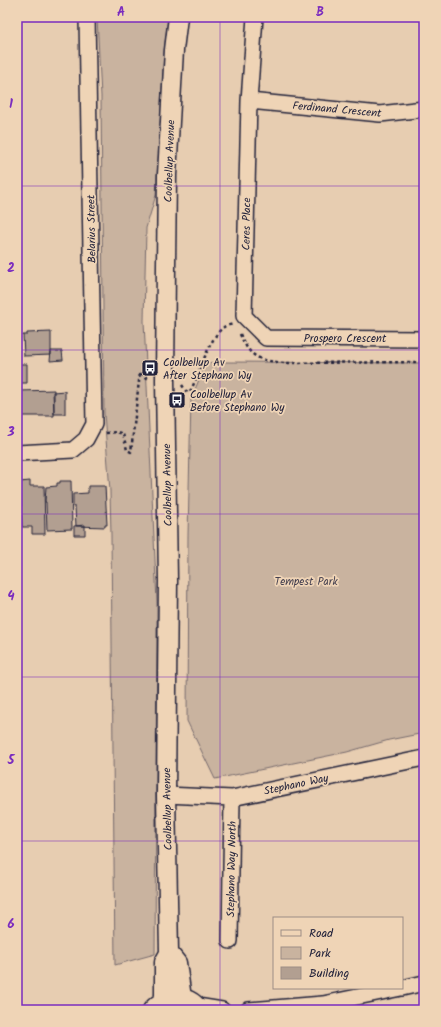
<svg xmlns="http://www.w3.org/2000/svg" width="441" height="1027" font-family="Kalam,sans-serif">
<rect width="100%" height="100%" fill="#e7cdb1"/>
<filter id="ink" filterUnits="userSpaceOnUse"><feTurbulence type="fractalNoise" baseFrequency=".025" numOctaves="2"/><feDisplacementMap in="SourceGraphic" scale="8" xChannelSelector="R" yChannelSelector="G"/><feConvolveMatrix kernelMatrix="1 2 1 2 8 2 1 2 1" color-interpolation-filters="sRGB"/></filter>
<g filter="url(#ink)">
<!-- green -->
<path fill="#c9b39f" stroke="#766a6d" d="M97,17H168L164,52L156,195L146,228L144,321L157,603L155,954L115,965L111,535L110,491L104,413L101,96Z
M222,362L424,363V733L389,740L347,752L215,779L187,721L188,536L191,399L206,363Z"/>
<!-- building -->
<path fill="#b29f91" stroke="#22223b" d="M51,332V355L24,356L23,335H27V333Z
M51,351H62L63,360L50,361Z
M17,364H27V383H20L19,396H17Z
M54,390V416H20V391Z
M65,391V414H54L53,392Z
M30,481V486H44L45,534H32V527H22L20,482Z
M60,481H71L72,529L47,530L46,502H45L46,487L57,486V483H60Z
M88,486H105L107,525H105V527L76,526L75,507H73V494L88,493Z
M85,525V535H74V526Z"/>
<g fill="none" stroke-linecap="round" stroke-linejoin="round">
<!-- minor casing -->
<g stroke="#22223b" stroke-width="18">
<path id="minor" d="M255,17L249,101L244,316L266,338L424,339
M249,101L380,114L424,109
M17,453L73,450L86,439L94,424L87,17
M166,795L232,798L424,758
M230,941L232,798
M402,988L424,983
M197,1006L222,1010
M248,1010L323,1004L401,988"/>
</g>
<!-- tertiary casing -->
<g stroke="#22223b" stroke-width="21">
<path id="tertiary" d="M169,953L177,963L182,998
M164,1000V962L169,953L166,795L168,581L165,380L166,266L167,175L174,50L178,17
M152,1010C166,994 187,993 200,1010"/>
</g>
<!-- path -->
<path stroke="#22223b" stroke-width="2.5" stroke-dasharray="3 3" stroke-linecap="butt" d="M240,334C250,359 260,360 284,363L424,362
M182,385L186,391L190,392C199,375 209,337 224,327C226,325 231,325 233,324
M106,433L117,432L123,434L127,450L131,452L140,372L144,376L149,379"/>
<!-- minor -->
<use href="#minor" stroke="#efd4b6" stroke-width="15"/>
<!-- tertiary -->
<use href="#tertiary" stroke="#efd4b6" stroke-width="18"/>
</g>
</g>
<!-- grid -->
<path fill="none" stroke="#7b2cbf" stroke-width="1" stroke-opacity="0.55" d="M220,17V1010M17,186H424M17,350H424M17,514H424M17,677H424M17,841H424"/>
<!-- icons -->
<defs>
<g id="bus-square" transform="scale(0.9)"><rect x="-9" y="-9" width="18" height="18" rx="4" fill="#22223b" stroke="#efd4b6"/><path d="M-5-6H5V4H4V6H2V4H-2V6H-4V4H-5ZM-3.5-4V0h7V-4ZM-3.5 1.2v1.5H-2V1.2ZM2 1.2v1.5H3.5V1.2Z" fill="#fff"/></g>
</defs>
<g fill-rule="evenodd">
<use href="#bus-square" x="150" y="368"/>
<use href="#bus-square" x="177" y="400"/>
</g>
<g text-anchor="middle" stroke-width="3.5" stroke-linejoin="round" paint-order="stroke">
<!-- street labels -->
<g font-size="11" fill="#22223b" stroke="#efd4b6">
<text transform="translate(337 109) rotate(5)" y="4">Ferdinand Crescent</text>
<text transform="translate(169 161) rotate(-88)" y="4">Coolbellup Avenue</text>
<text transform="translate(246 224) rotate(-89)" y="4">Ceres Place</text>
<text transform="translate(91 229) rotate(-91)" y="4">Belarius Street</text>
<text x="345" y="342">Prospero Crescent</text>
<text transform="translate(167 485) rotate(-91)" y="4">Coolbellup Avenue</text>
<text transform="translate(296 784) rotate(-12)" y="4">Stephano Way</text>
<text transform="translate(167 809) rotate(-91)" y="4">Coolbellup Avenue</text>
<text transform="translate(231 869) rotate(-89)" y="4">Stephano Way North</text>
</g>
<!-- poi labels -->
<g font-size="11" fill="#22223b" stroke="#efd4b6" text-anchor="start">
<text x="163" y="366">Coolbellup Av<tspan x="163" dy="13">After Stephano Wy</tspan></text>
<text x="190" y="398">Coolbellup Av<tspan x="190" dy="13">Before Stephano Wy</tspan></text>
</g>
<!-- park labels -->
<g font-size="11" fill="#433f4f" stroke="#efd4b6">
<text x="306" y="585">Tempest Park</text>
</g>
</g>
<!-- margin -->
<rect width="441" height="1027" fill="none" stroke="#efd4b6" stroke-width="44"/>
<!-- legend -->
<rect x="273" y="917" width="130" height="72" fill="#efd4b6" stroke="#9d8d85"/>
<rect x="281" y="930" width="20" height="6" fill="#efd4b6" stroke="#9d8d85"/>
<text x="309" y="937" font-size="12" fill="#22223b">Road</text>
<rect x="281" y="947" width="20" height="12" fill="#c9b39f" stroke="#9d8d85"/>
<text x="309" y="957" font-size="12" fill="#22223b">Park</text>
<rect x="281" y="967" width="20" height="12" fill="#b29f91" stroke="#9d8d85"/>
<text x="309" y="977" font-size="12" fill="#22223b">Building</text>
<rect x="22" y="22" width="397" height="983" fill="none" stroke="#7b2cbf" stroke-width="1.5"/>
<g font-size="13" text-anchor="middle" font-weight="bold" fill="#7b2cbf">
<text x="121" y="16">A</text>
<text x="320" y="16">B</text>
<text x="11" y="108">1</text>
<text x="11" y="272">2</text>
<text x="11" y="436">3</text>
<text x="11" y="600">4</text>
<text x="11" y="764">5</text>
<text x="11" y="928">6</text>
</g>
</svg>
